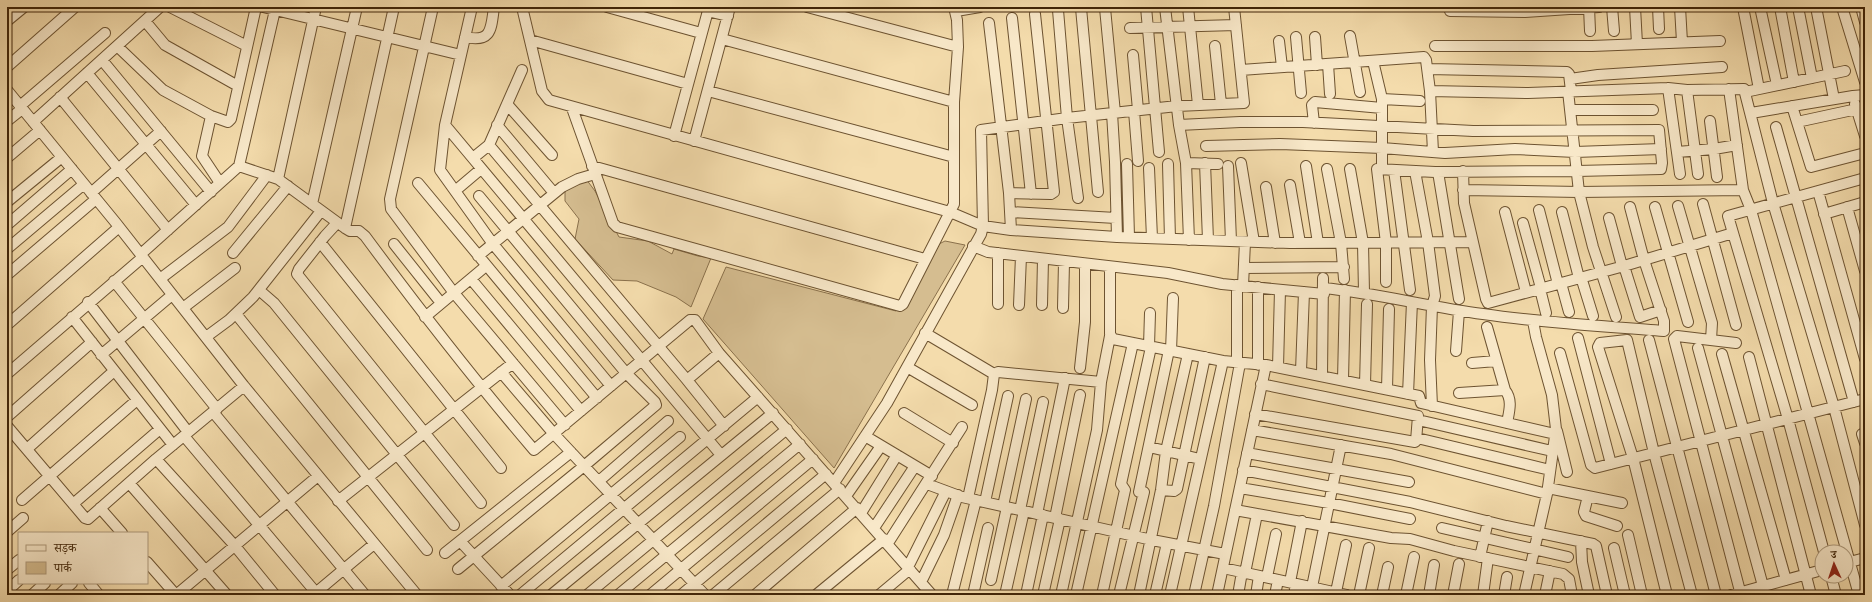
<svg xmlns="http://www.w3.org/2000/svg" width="1872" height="602" font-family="'Libre Caslon Text','Noto Serif Devanagari',serif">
<rect width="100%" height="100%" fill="#f4dcac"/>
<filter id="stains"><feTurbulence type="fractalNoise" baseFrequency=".005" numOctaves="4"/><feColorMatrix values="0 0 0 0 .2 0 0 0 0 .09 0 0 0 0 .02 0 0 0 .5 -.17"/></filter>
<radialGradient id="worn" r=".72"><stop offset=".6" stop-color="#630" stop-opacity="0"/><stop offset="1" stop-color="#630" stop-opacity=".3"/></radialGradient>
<!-- green -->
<path fill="#d5bd90" stroke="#8a714c" d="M586,179L595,191L619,237L648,241L672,254L674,249L698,256L711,258L691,307L676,297L637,281L613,280L575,239L579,219L565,201V190Z
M945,241L965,245L834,468L703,319L726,267L896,311L937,245Z"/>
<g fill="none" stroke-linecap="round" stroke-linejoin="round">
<!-- minor casing -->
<g stroke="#6d5331" stroke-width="12">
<path id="minor" d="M170,7L247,46
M263,7L461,55
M433,7L390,199L391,209L454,293L565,425
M472,7L445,125L440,170L493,244L611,386
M522,7L542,91L549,100L950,212L983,226L1011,230L1117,237L1290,243L1473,242
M607,7L701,33
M807,7L958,47
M1146,7L1159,152
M1165,7L1179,125L1186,163L1189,240
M1188,7L1198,105
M1589,7L1590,31
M1612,7L1614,31
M1635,7L1637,44
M1658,7L1659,29
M1680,7L1682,42
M1743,7L1759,89
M1760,7L1777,85
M1780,7L1794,82
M1798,7L1812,78
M1816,7L1834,99
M1842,7L1865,82
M1861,7L1865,22
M1081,8L1098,192
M1105,8L1115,113
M1058,10L1067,118L1078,198
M707,11L728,16
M956,11L980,7
M1450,11L1525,12L1599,7
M1012,18L1031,194
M7,21L24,7
M145,21L165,45L238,86
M989,23L1009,193L1011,230
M1130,28L1236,25
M1350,36L1360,92
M465,37C492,43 491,29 494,7
M1296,37L1301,93
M1315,37L1317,65
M722,39L954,102
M530,40L688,84
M1279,41L1282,67
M117,46L163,90L211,116L228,122L231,119L256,7
M1215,46L1221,104
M1435,46H1592L1720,41
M1133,55L1138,110
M102,60L211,192
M1373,61L1382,99V169
M1328,64L1330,94
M7,67L75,7
M1428,69L1567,72L1569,74L1571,91
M1241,70L1424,57L1426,60L1430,91L1433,152
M87,73L196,205
M1570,79L1598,75L1722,67
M1668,88L1680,174
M1729,89L1743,190L1751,210L1859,595
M7,90L116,223L244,386L417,595
M1687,90L1698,174
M708,91L954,157
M1430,91L1528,93L1668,88L1687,90L1744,89L1773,203L1834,407L1865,525
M1568,91L1579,192L1593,247L1616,317
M1745,92L1845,71
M60,97L168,230
M1382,99L1420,101
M507,104L552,155
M1855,104L1865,136
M20,106L105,33
M1792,106L1811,167L1865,153
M572,108L613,223L617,227L900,306L903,304L954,204V102L958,47L957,20L954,7
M1570,110H1653
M1134,111L1138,161
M1112,113L1115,162L1117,237
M1751,113L1853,96L1865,95
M211,116L202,156L220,183
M7,121L22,109
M1710,121L1717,177
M33,122L160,7
M1797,122L1857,109
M1314,123L1312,105L1315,102L1382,108
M445,125L721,455
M497,125L554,193
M1179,125L1240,122H1303L1473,131L1659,130L1662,163L1661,169L1577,171L1435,172L1377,169L1386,243V282
M1776,127L1854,402
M674,136L709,7
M694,141L730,7
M489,145L687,380L724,426
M1206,146L1280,144L1382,148L1445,153L1515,149L1575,152L1661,149
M1677,152L1714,149L1737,145
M7,158L40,130
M473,158L489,145L522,70
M1186,163L1218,164
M1205,163L1208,240
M1241,163L1254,242
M1127,164L1129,237
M1168,164L1170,239
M239,166L278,179L345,228L350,231H359L365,236C419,309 475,381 534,450L690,320H695L719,353L932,595
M592,166L925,259
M1228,166L1231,241
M1306,166L1318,243
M1149,168L1152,238
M1327,169L1341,243L1344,279
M1350,169L1363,243L1364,292
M1394,170L1410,290
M1415,171L1428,242L1435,296L1432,306L1430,360L1432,406
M1463,171L1464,203L1486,299L1488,303L1624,266L1733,233
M1438,172L1459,299
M278,179L316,7
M418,183L597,398
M1290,185L1300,243
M1266,187L1275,243
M1463,190L1579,192L1743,190
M455,191L481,169
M1818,191L1865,359
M91,193L161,131
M1009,193L1051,194L1054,192L1035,14
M7,202L62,157
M312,204L357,7
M1703,204L1736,325
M1678,206L1712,323L1711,340
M1655,207L1688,322
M1847,207L1865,271
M1539,210L1558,284
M1010,212L1116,218
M1505,212L1526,292
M1562,212L1579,278
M1824,214L1865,202
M1609,218L1622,266
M337,223L325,236L299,269L297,274L481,503
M1523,223L1541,288
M7,225L72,169
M345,228L394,7
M320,242L501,468
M394,244L441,303
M973,246L988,252L1168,273L1222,284L1324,294
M7,249L84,184
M233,253L288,186
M141,254L239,166L275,10
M478,256L562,187L578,179L595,174
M1624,266L1640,317L1661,310
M1110,267V334L1113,339L1223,361L1266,365L1419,396L1421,403L1555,434
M1244,268L1344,267
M7,275L96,199
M1581,277L1593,316
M160,279L228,227L267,175
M471,279L581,411
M114,281L217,409
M1561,283L1569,312
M1237,285V362
M1243,286L1245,242
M1258,287V365
M1323,288C1377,293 1429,307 1483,314C1543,323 1604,326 1664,331V321L1644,260L1630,207
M1540,289L1546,313
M259,290L274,303L454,525
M88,302L188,432
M998,304V253
M1019,305L1021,256
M1042,305L1043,259
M183,308L235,268
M1063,308L1064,262
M236,314L427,550
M72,317L173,445
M425,317L486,266
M7,325L119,227
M1487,327L1505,390C1513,400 1509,412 1507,423
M925,333L994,374L998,372L1101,382
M206,337L229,320L253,297L321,211
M1578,338L1611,464
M1649,340L1716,595
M1736,343L1677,336L1674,339L1741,595
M1149,346L1150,313
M1698,348L1763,586
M1171,351L1173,298
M1456,351L1459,311
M1560,353L1591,465L1595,468L1865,399
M1722,354L1786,580
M101,355L172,295
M1749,357L1811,595
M1472,363L1496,361
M907,367L972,405
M1278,367L1280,290
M1080,368L1085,322V264
M1301,371L1304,292
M501,372L554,434L705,595
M7,374L143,257
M1322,376L1323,278
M687,380L719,353
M1343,380L1345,290
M1365,385L1367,304
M1387,389L1389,309
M1459,393L1505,390
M1408,394L1412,302
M213,412L365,595
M904,413L953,443
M1255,414L1415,442L1416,441L1418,416L1261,384
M7,417L92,342
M1418,420L1552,451
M7,426L85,518L88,519L156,459L244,386
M1252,430L1391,454L1547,494
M1557,431L1567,472
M1862,434L1865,443
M184,436L318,595
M865,436L932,476
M1417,438L1550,470
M1149,447L1200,459
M27,449L114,371
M1247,453L1409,482
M156,459L235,546L275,595
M1243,470L1410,502L1506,526L1593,544L1596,546L1607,595
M599,481L668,421
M129,483L227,595
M834,483L887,403L981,234L983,226L981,130L1067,118L1177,106L1244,103L1234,7
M927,484L962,497L1152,540L1225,554
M1240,488L1329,503L1410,519
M1548,488L1622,503
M1161,490L1174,491L1177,489L1205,357
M846,496L881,446
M1588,496L1584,512L1586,516L1617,526
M968,498L992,390L994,374
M22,500L137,400
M338,501L513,363
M985,502L1008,396
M73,504L160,429
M1003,506L1026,399
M100,508L122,533
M1020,510L1043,402
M1235,510L1391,538L1410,539L1454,551L1563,574L1569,579L1572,595
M861,513L897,455
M1037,514L1065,378
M1055,518L1080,395
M874,528L915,466
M1442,528L1568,557
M7,532L23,518
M1628,535L1642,595
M460,541L510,595
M1581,541L1582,562L1589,595
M888,543L962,427
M1614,548L1625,595
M1824,552L1788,419L1728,216L1865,178
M445,553L571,452
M1480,557L1488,521
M147,562L176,595
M1846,563L1865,558
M908,567L946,491
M1223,568L1347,595
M458,569L584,466L656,405L655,402L626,373L479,196
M7,570L19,560
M1245,573L1257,514
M1831,576L1836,595
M1267,577L1276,534
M991,580L1007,507
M921,582L944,535L958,495
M1290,582L1302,521
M89,583L99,595
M501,586L680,437
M1312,587L1341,445
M7,591L19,580
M1336,592L1346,545
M32,595L45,583
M59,595L72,583
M176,595L318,476
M313,595L374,544
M520,595L758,397
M551,595L773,413
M587,595L787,429
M618,595L800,444
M650,595L813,459
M681,595L826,474
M713,595L840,489
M755,595L857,508
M816,595L884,539
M879,595L910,569
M952,595L976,500
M973,595L988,528
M1005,595L1024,511
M1026,595L1043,515
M1043,595L1060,519
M1061,595L1097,430L1101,382L1110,336
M1076,595L1133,343
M1102,595L1125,490L1121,484L1151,347
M1119,595L1144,492H1139L1169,350
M1139,595L1161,490L1166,451L1188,354
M1155,595L1167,543
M1170,595L1223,361
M1194,595L1214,506L1240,363
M1217,595L1266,365
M1238,595L1242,572
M1256,595L1259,576
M1275,595L1278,580
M1294,595L1296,584
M1359,595L1369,548
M1382,595L1388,567
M1406,595L1414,557
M1429,595L1434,565
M1453,595L1459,564
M1483,595L1488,558
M1504,595L1507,577
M1524,595L1547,494L1556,429L1552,395L1536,337L1533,321
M1545,595L1550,571
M1667,595L1633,458L1598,347L1600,343L1627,340L1654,453L1692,595
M1731,595L1822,570"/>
</g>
<!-- minor -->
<use href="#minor" stroke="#f8e8c9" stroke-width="10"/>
</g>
<!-- margin -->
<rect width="1872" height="602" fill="none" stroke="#f4dcac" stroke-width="24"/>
<rect x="8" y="8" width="1856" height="586" fill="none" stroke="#402508" stroke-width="2"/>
<rect x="12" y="12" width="1848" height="578" fill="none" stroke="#402508"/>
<!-- legend -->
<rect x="18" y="532" width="130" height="52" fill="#f8e8c9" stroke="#ae9a7c"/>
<rect x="26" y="545" width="20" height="6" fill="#f8e8c9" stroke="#ae9a7c"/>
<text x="54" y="552" font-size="12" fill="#402508">सड़क</text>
<rect x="26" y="562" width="20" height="12" fill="#d5bd90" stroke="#ae9a7c"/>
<text x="54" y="572" font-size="12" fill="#402508">पार्क</text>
<!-- north arrow -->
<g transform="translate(1834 564) rotate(357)"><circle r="19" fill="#f8e8c9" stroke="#ae9a7c"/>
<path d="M0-3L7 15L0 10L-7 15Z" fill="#8f2418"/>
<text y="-6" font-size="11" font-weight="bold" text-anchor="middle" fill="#402508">उ</text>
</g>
<rect width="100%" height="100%" filter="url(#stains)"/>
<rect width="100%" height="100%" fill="url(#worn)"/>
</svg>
